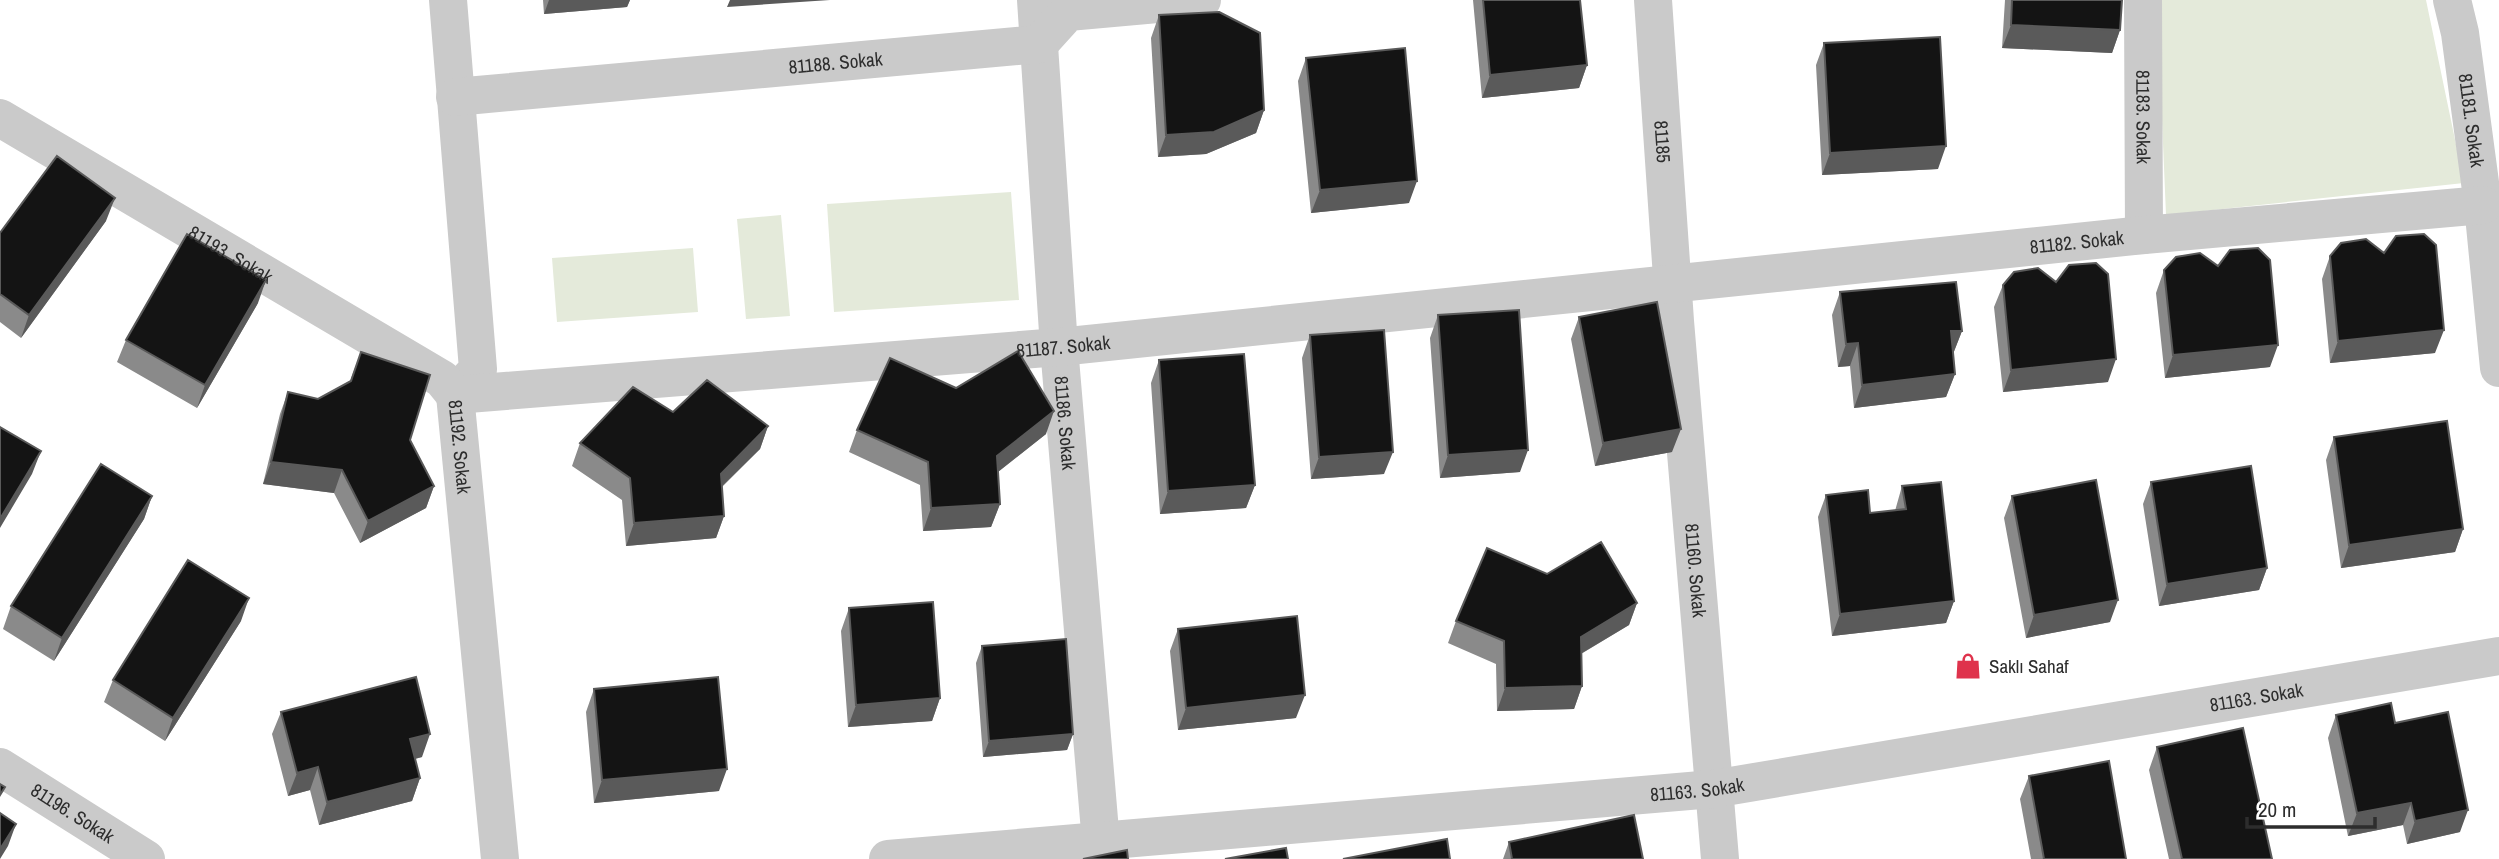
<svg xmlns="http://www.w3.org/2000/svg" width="2499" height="859" font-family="'Archivo Narrow',sans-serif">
<rect width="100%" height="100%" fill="#fff"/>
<!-- green -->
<path fill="#e4eada" d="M2157,0H2426L2464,183L2166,215Z
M1011,192L1019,300L834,312L827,204Z
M781,215L790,316L746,319L737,219Z
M693,248L698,312L557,322L552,258Z"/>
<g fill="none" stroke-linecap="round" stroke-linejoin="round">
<!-- minor -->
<g stroke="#cacaca" stroke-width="38">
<path id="s1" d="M448,0L478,369L455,395L500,859"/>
<path id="s2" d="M1036,0L1059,347L1101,843"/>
<path id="s3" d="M1653,0L1675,321L1720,859"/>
<path id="s4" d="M2143,0L2144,235"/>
<path id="s5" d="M2452,0L2460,33L2483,205L2499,368"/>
<path id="s6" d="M455,97L1039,44L1068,12L1202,0"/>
<path id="s7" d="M0,118L442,379L455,395L1059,347L2144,235L2483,205"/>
<path id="s8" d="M0,767L146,859"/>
<path id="s9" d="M888,859L1713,789L2499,656"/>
</g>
</g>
<!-- wall -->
<path fill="#8a8a8a" d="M543,0H630L627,7L544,14Z
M1473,0H1580L1587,65L1579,88L1482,98Z
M2005,0H2122L2120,30L2112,53L2002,48Z
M1159,15L1264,110L1256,133L1206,154L1158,157L1151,38Z
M1824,43L1938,169L1822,175L1816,65Z
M1306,58L1409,203L1311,213L1298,81Z
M106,221L21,338L0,322V233Z
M2330,256L2435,353L2330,363L2322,279Z
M2164,270L2270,367L2165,378L2156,293Z
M2003,285L2108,382L2003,392L1994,307Z
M1840,292L1962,331L1953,354L1955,374L1946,397L1854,408L1850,366L1838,367L1832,315Z
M258,303L197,408L117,362L126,340Z
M1438,315L1520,472L1440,478L1430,338Z
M1579,317L1672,452L1595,466L1571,339Z
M1310,335L1384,474L1311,479L1302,358Z
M361,352L410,440L434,486L426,508L360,543L334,493L263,484L280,414L288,392L318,399L350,381Z
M1159,360L1255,485L1246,508L1160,514L1151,383Z
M768,426L760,449L722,487L724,516L716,538L626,546L622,500L572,466L580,443Z
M857,430L1046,434L998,472L1000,504L991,527L923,531L920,485L849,452Z
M2334,437L2463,529L2455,552L2341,568L2326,460Z
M2151,482L2267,568L2259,590L2159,606L2143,504Z
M1902,486L1954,601L1946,623L1832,636L1818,517L1826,495L1870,513L1895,511Z
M152,496L144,519L54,661L3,629L11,606Z
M2012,496L2110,622L2026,638L2004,518Z
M1547,574L1637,603L1629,625L1581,654L1582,686L1574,709L1497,711L1496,664L1448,643L1456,621Z
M849,608L940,698L932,721L848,727L841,631Z
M241,621L165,741L104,702L113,680Z
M1178,629L1296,718L1178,730L1170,651Z
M982,646L1073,734L1067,750L983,757L976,663Z
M594,689L719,791L594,803L586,712Z
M281,712L422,757L415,759L420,778L412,801L319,825L310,790L288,796L272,734Z
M2336,715L2395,723L2460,832L2407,844L2403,825L2348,836L2328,738Z
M2157,747L2272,859H2169L2149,770Z
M2029,776L2126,859H2031L2020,799Z
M1509,842L1512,859H1503Z"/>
<!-- shaded-wall -->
<path fill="#5a5a5a" d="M549,0H630L627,7L544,14Z
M730,0H830L727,7Z
M2011,25L2120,30L2112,53L2002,48Z
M1587,65L1579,88L1482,98L1490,75Z
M1264,110L1256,133L1206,154L1158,157L1166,135Z
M1946,146L1938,169L1822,175L1830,153Z
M1417,181L1409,203L1311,213L1320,190Z
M115,198L106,221L21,338L29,315Z
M266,280L258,303L197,408L205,385Z
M2444,330L2435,353L2330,363L2338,341Z
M1951,331H1962L1953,354H1942Z
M1858,343L1850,366L1838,367L1846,344Z
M2278,345L2270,367L2165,378L2173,355Z
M2116,359L2108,382L2003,392L2011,370Z
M1955,374L1946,397L1854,408L1862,385Z
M1054,411L1046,434L989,479L997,456Z
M768,426L760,449L712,496L721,474Z
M1681,429L1672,452L1595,466L1603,443Z
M1528,450L1520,472L1440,478L1448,455Z
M41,451L32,474L0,528V519Z
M1393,452L1384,474L1311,479L1319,457Z
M271,462L342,470L334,493L263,484Z
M1255,485L1246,508L1160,514L1168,491Z
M434,486L426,508L360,543L368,521Z
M152,496L144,519L54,661L62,638Z
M1000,504L991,527L923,531L931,508Z
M724,516L716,538L626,546L634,523Z
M2463,529L2455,552L2341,568L2349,545Z
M2267,568L2259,590L2159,606L2167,584Z
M249,598L241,621L165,741L173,718Z
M2118,600L2110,622L2026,638L2034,615Z
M1954,601L1946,623L1832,636L1840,614Z
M1637,603L1629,625L1572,659L1581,637Z
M1582,686L1574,709L1497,711L1505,688Z
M1305,695L1296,718L1178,730L1186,708Z
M940,698L932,721L848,727L856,705Z
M430,734L422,757L402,762L410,739Z
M1073,734L1067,750L983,757L989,741Z
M318,767L310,790L288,796L297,773Z
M727,769L719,791L594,803L602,780Z
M420,778L412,801L319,825L327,802Z
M2411,803L2403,825L2348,836L2357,813Z
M2468,810L2460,832L2407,844L2415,821Z
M16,824L8,846L0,859V849Z"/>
<!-- building -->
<path fill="#141414" stroke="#5a5a5a" stroke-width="2" d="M1483,0H1580L1587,65L1490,75Z
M2012,0H2122L2120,30L2011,25Z
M1219,12L1260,33L1264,110L1214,132L1166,135L1159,15Z
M1940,37L1946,146L1830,153L1824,43Z
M1405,48L1417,181L1320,190L1306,58Z
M57,156L115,198L29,315L0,294V233Z
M187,234L266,280L205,385L126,340Z
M2424,234L2436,245L2444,330L2338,341L2330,256L2341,243L2366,239L2384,253L2396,236Z
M2258,248L2270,260L2278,345L2173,355L2164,270L2176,257L2200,253L2218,266L2230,250Z
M2096,263L2108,274L2116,359L2011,370L2003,285L2014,272L2038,268L2056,282L2069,265Z
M1956,282L1962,331H1951L1955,374L1862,385L1858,343L1846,344L1840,292Z
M1657,302L1681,429L1603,443L1579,317Z
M1519,310L1528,450L1448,455L1438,315Z
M1384,330L1393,452L1319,457L1310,335Z
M1018,351L1054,411L997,456L1000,504L931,508L928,462L857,430L890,358L956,388Z
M361,352L430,375L410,440L434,486L368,521L342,470L271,462L288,392L318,399L351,381Z
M1244,354L1255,485L1168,491L1159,360Z
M707,380L768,426L721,474L724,516L634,523L630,478L580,443L633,387L673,412Z
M2447,421L2463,529L2349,545L2334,437Z
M0,427L41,451L0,519Z
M101,464L152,496L62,638L11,606Z
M2251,466L2267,568L2167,584L2151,482Z
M2096,480L2118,600L2034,615L2012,496Z
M1941,482L1954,601L1840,614L1826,495L1868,490L1870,513L1906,509L1902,486Z
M1601,542L1637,603L1581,637L1582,686L1505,688L1504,641L1456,621L1487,548L1547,574Z
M188,560L249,598L173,718L113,680Z
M933,602L940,698L856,705L849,608Z
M1297,616L1305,695L1186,708L1178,629Z
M1066,639L1073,734L989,741L982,646Z
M416,677L430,734L410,739L420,778L327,802L318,767L297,773L281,712Z
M718,677L727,769L602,780L594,689Z
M2391,703L2395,723L2448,712L2468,810L2415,821L2411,803L2357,813L2336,715Z
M2243,728L2272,859H2182L2157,747Z
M2109,761L2126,859H2044L2029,776Z
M0,784L5,787L0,795Z
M0,813L16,824L0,849Z
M1634,815L1643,859H1512L1509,842Z
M1447,839L1450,859H1343Z
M1286,848L1288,859H1225Z
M1127,850L1128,859H1083Z"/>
<!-- icons -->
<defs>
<g id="shop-bare" transform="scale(2.1)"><path d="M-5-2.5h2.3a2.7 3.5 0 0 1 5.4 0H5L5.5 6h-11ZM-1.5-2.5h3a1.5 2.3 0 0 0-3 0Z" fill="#df334c" stroke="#fff" stroke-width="2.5" paint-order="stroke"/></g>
</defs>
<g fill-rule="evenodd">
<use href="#shop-bare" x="1968" y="666"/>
</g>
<g text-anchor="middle" stroke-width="7" stroke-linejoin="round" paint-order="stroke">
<!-- street labels -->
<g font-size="19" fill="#2d2d2d" stroke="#fff">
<text dy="7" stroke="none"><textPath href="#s6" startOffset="382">81188. Sokak</textPath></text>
<text dy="7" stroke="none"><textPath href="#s4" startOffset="117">81183. Sokak</textPath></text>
<text dy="7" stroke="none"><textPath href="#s5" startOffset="122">81181. Sokak</textPath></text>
<text dy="7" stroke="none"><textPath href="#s3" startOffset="142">81185</textPath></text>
<text dy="7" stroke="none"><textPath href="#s7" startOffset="2163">81182. Sokak</textPath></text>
<text dy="7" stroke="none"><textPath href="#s7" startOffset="268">81193. Sokak</textPath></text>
<text dy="7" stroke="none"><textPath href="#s7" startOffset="1144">81187. Sokak</textPath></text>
<text dy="7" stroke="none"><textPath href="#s2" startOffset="424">81186. Sokak</textPath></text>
<text dy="7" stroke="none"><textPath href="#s1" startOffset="457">81192. Sokak</textPath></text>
<text dy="7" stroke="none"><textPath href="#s3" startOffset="572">81160. Sokak</textPath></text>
<text dy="7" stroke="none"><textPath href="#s9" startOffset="1379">81163. Sokak</textPath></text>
<text dy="7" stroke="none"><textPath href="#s9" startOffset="812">81163. Sokak</textPath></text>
<text dy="7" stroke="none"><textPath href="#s8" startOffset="86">81196. Sokak</textPath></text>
</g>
<!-- poi labels -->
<g font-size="19" fill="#2d2d2d" stroke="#fff" text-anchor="start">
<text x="1989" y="673">Saklı Sahaf</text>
</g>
</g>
<!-- scale -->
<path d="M2247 817v10h128v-10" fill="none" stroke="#2d2d2d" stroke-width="3.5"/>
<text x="2258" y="817" font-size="21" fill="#2d2d2d" stroke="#ffffff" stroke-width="5" paint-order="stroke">20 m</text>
</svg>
